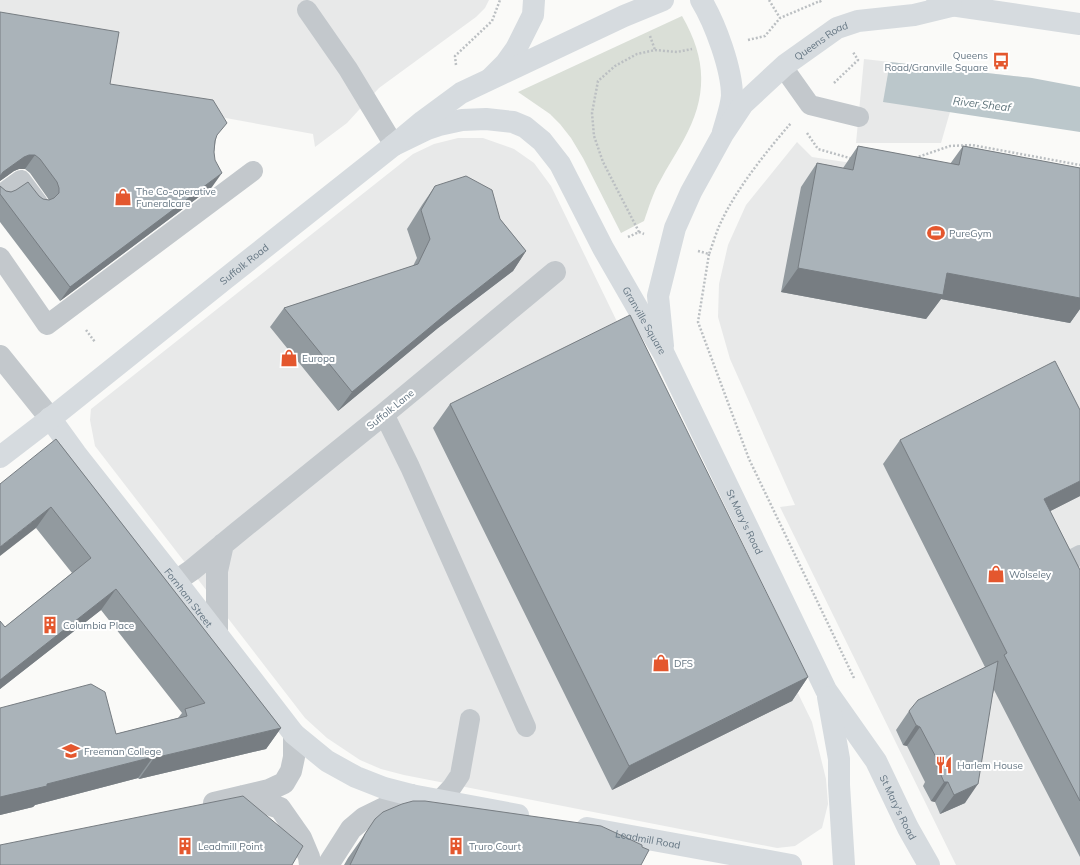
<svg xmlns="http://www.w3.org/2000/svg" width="1080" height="865" font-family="Mulish,sans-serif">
<rect width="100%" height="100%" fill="#fafaf8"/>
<!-- built -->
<path fill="#e8e9e9" d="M0,0H489L485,8L476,17L379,88L347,123L315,147L313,134L0,77Z
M864,59L890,62L1032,78L950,112L941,143H856Z
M458,138H483L514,149L534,163L551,186L812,722L826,779L828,804L822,828L795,846L777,848L404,775L381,769L360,760L327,738L305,718L95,446L90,420L91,409L413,154L434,144Z
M797,142L812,157L885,168L1080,196V865H956L780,507L795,505L730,359L718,317L719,284L728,245L746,205Z"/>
<!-- green -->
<path fill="#dadfd7" d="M682,16C707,59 708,97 683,141C676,154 667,167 660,181C653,193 649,207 644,221L621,233L583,158L571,138L560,124L550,114L518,92Z"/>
<!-- water -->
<path fill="#bbc7cb" d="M890,62L1032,78L1080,87V132L883,102Z"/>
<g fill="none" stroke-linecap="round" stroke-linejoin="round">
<!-- path -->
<path stroke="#bbbfc2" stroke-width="2.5" stroke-dasharray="2 2" stroke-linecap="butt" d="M769,0L780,18
M650,36L655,50
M748,40L765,36L780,18L820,1L822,4
M456,65L455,56L492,21L500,0
M834,83L858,60L853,52
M807,133L818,149L853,159
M915,158L950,146L972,145L1080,165
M639,232L603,162L594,136L592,113L598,81L615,66L637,54L655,50L677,52L692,49
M628,237L639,232L644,234
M698,251L709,254C713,244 716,232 721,222C737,188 766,152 791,123
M709,254L698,322L749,459L854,678
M86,330L95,342"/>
<!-- lane -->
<path stroke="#c3c8cc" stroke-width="20" d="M307,10L348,69L394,145
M783,67L810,105L859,117
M0,195L21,180L38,203
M0,257L47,325L253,171
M384,414L410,467L526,727
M1065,563L1080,555
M439,801L452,787L460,775L470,719"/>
<!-- street -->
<path stroke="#c3c8cc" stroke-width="22" d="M0,356L50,418
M176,581L192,570L238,532L384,414L555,272
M217,635V571L223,544
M243,796L280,808L301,838L309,857L310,865
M214,803L269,790L284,783L291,771L294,757V734
M328,865L351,829L364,818L411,795"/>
<!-- primary -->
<path stroke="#d6dbdf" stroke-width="22" d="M701,0C715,23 732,69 732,96C731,108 726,121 723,132
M491,78L506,63L516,49L533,15L534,0"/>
<!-- highway -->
<g stroke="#d6dbdf" stroke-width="22">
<path d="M937,3L1080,24"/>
<path id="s1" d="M394,145L427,129L439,125L462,120L486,119L513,122L525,127L542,141L560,164L603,248L664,354L826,690L876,761L908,828L929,865"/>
<path id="s2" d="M663,346L658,296L675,228L691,192L723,134L743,104L785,65L837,28L858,21L914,15L951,6"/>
<path id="s3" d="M50,418L76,454L176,581L294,734L327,761L356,777L384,788L411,795L518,815"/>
<path id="s4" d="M0,457L60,411L225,279L394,145L423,121L461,93L624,16L663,0"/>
<path d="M828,697L839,759V785L844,865"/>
<path id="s5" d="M587,828L791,865"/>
</g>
</g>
<!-- wall -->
<path fill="#929a9f" d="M0,12L110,84L216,138L214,152L212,187L60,301L0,222V186L6,191L39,196L43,199L49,200L47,197L30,173L25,169H19L14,171L0,181Z
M858,146L950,164L963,146L1080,168V309L1070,323L941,299L926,319L781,292L801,187L817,163L843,168Z
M435,186L500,219L526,251L513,271L438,328L338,411L270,327L284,308L413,266L417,258L407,229L422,205Z
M450,404L808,677L792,701L612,790L433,428Z
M1080,410V496L1050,511L1080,570V857L994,690L965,803L940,814L935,802L931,801L923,786L925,782L907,746L903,745L896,730L909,711L985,667L883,464L900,440Z
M56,439L281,728L266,749L139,779L138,778L35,805L33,807L0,815V708L116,734L178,718L182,713L101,610L0,689V621L5,627L72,573L36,528Z
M365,834L642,847L641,865H344L348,858Z"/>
<!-- shaded-wall -->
<path fill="#777d82" d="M29,155H35L25,169H19L14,171L0,181V176L3,172L24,157Z
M222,173L212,187L60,301L70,287Z
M526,251L513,271L438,328L338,411L352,392L452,309Z
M798,268L947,273L1080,298V309L1070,323L941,299L926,319L781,292Z
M1080,481V496L1027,523L1044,499Z
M51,507L36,528L0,556V547Z
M116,589L101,610L0,689V680Z
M808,677L792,701L612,790L629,766Z
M916,725L920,727L907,746L903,745Z
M281,728L266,749L139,779L154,758Z
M153,757L138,778L35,805L33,807L0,815V797L47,784Z
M944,782H948L935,802L931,801Z
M978,784L965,803L940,814L954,795Z"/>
<!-- building -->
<path fill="#aab3b9" stroke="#777d82" d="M0,12L119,32L110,84L213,100L227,123L217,135L215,141L214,152L215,160L222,173L70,287L0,194V186L6,191L11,192L16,190L28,182L39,196L43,199L49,200L54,198L59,193V188L57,182L40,159L35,155H29L24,157L3,172L0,176Z
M858,146L959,165L963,146L1080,168V298L947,273L943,295L798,268L817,163L853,170Z
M466,176L492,190L500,219L526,251L452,309L352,392L284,308L418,264L430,239L421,210L435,186Z
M630,315L808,677L629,766L450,404Z
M1055,361L1080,410V481L1044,499L1080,570V801L1004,655L1007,653L900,440Z
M56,439L281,728L154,758L153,757L47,784V786L0,797V708L91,684L105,692L116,734L187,716L185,709L205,703L116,589L0,680V621L5,627L91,558L51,507L0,547V484Z
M998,661L978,784L954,795L948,782H944L937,766L939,763L920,727L916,725L909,711L918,700Z
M243,796L303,846L292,865H0V845Z
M413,801H425L601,826L642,845V847L649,850L641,865H350L365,834L375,819L383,812L402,804Z"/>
<!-- icons -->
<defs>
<g id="bus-bare" transform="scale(1.38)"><path d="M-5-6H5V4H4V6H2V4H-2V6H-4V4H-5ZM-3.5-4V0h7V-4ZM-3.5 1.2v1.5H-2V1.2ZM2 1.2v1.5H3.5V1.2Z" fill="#e4572e" stroke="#fff" stroke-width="2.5" paint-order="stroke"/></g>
<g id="shop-bare" transform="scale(1.38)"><path d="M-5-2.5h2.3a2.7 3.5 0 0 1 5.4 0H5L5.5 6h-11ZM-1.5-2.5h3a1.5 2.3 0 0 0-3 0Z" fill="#e4572e" stroke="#fff" stroke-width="2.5" paint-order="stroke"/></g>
<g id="stadium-bare" transform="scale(1.38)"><path d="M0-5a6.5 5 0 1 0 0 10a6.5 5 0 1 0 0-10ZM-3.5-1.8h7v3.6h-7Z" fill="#e4572e" stroke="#fff" stroke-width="2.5" paint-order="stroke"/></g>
<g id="building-bare" transform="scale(1.38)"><path d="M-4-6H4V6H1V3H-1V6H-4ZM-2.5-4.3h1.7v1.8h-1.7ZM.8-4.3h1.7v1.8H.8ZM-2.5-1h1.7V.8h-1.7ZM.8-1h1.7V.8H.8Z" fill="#e4572e" stroke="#fff" stroke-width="2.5" paint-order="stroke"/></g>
<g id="university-bare" transform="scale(1.38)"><path d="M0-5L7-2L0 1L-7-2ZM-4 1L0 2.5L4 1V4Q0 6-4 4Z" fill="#e4572e" stroke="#fff" stroke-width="2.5" paint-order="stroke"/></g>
<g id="restaurant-bare" transform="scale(1.38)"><path d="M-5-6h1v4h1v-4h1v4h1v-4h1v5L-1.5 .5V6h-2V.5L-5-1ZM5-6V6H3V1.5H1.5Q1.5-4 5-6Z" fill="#e4572e" stroke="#fff" stroke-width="2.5" paint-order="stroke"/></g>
</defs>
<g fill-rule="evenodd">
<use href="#bus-bare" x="1001" y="61"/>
<use href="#shop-bare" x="123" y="197"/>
<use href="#stadium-bare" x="936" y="233"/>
<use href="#shop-bare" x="289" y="358"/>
<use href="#shop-bare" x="996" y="574"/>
<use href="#building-bare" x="50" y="625"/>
<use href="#shop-bare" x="661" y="663"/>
<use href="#university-bare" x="71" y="751"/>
<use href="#restaurant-bare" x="944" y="765"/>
<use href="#building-bare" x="185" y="846"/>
<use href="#building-bare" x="456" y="846"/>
</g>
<g text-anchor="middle" stroke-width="4" stroke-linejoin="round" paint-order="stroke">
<!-- street labels -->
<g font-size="10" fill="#657683" stroke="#fff">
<text dy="4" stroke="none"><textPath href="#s2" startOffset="363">Queens Road</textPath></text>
<text dy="4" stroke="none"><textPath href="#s4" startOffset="311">Suffolk Road</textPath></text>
<text dy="4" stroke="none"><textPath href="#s1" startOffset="366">Granville Square</textPath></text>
<text transform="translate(390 409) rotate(-39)" y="4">Suffolk Lane</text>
<text dy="4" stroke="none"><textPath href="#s1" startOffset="591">St Mary's Road</textPath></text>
<text dy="4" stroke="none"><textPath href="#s3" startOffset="227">Fornham Street</textPath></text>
<text dy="4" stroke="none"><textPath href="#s1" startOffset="916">St Mary's Road</textPath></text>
<text dy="4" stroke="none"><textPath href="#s5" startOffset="62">Leadmill Road</textPath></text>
</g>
<!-- poi labels -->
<g font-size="10" fill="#657683" stroke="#fff" text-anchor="start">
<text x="988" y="59" text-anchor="end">Queens<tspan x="988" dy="12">Road/Granville Square</tspan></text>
<text x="136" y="195">The Co-operative<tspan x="136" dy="12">Funeralcare</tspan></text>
<text x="949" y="237">PureGym</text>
<text x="302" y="362">Europa</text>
<text x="1009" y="578">Wolseley</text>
<text x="63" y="629">Columbia Place</text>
<text x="674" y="667">DFS</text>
<text x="84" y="755">Freeman College</text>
<text x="957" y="769">Harlem House</text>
<text x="198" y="850">Leadmill Point</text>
<text x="469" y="850">Truro Court</text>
</g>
<!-- water labels -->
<g font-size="11" font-style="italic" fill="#60757c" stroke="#fff">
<text transform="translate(982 104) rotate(7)" y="4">River Sheaf</text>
</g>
</g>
</svg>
